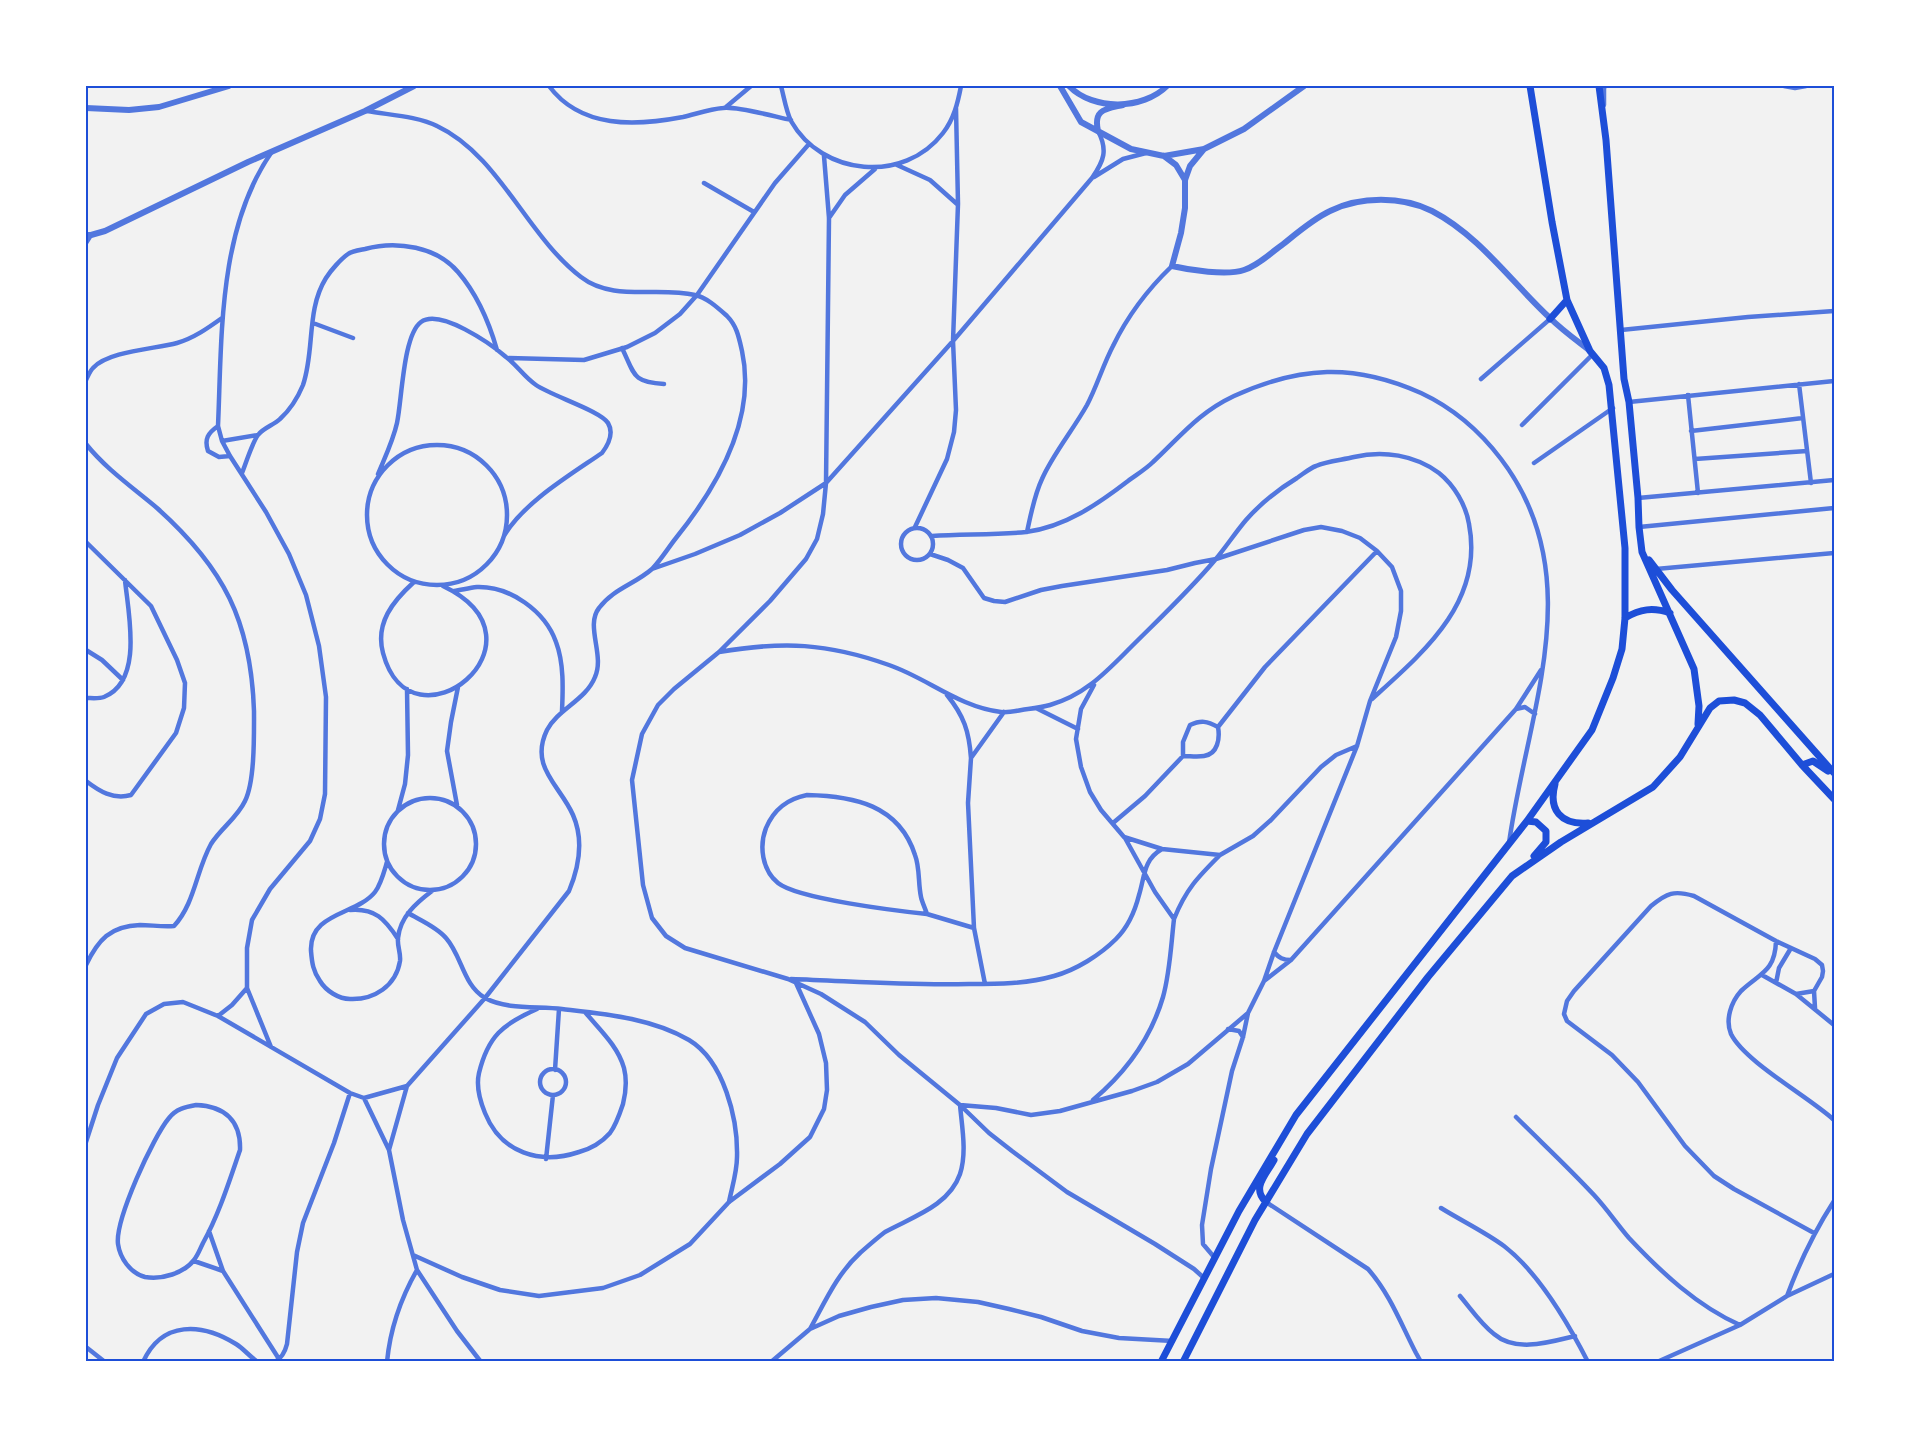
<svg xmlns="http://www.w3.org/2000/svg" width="1920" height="1447" font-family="Figtree,sans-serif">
<rect width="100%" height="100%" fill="#f2f2f2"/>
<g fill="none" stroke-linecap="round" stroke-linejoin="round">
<!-- minor -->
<path stroke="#5277de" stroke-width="4.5" d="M549,86C581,129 636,126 683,117C696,114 710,109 723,108C737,106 776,117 791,120
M781,86C784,97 786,111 791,121C822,176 904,184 943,133C954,119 958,102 961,86
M1784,86L1795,88L1806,86
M1604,105V87L1606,86
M726,107L751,86
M367,111C389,115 417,116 437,126C499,155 527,236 581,277C613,302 658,286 695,295C706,297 718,308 727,316C737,326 739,338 742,351C757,420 717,487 676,538C668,548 661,560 652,569C635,584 613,589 599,608C585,626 605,655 595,677C586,700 558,709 547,730C529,767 560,785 573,815C584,840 579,867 569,891L485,998L407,1086L389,1150L403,1220L417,1270L457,1331L481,1362
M271,153C218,230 222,336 218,426L222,441L230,456L266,512L289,554L306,595L319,646L326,697L325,794L320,819L310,841L270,889L252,920L247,948V988L271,1047
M824,156L829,218L826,483L823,514L817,539L806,559L770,601L719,652L674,689L658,705L642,734L632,780L643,885L652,918L666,936L685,948L788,979L821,994L865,1022L899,1055L960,1105L989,1133L1012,1151L1067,1192L1155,1244L1194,1269L1204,1278
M897,165L930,180L957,204
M1094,177L1123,159L1146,153
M704,183L754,212
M829,218L845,195L875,169
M86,243L91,235
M313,323L353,338
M1621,330L1748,317L1834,311
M622,348C635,375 632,382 664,384
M509,358L584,360L627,347L655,333L680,314L697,295L775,183L809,144
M1481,379L1550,319
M86,380C88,376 90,371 93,368C108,351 155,349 177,343C194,338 208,328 222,318
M1799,384L1811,483
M1688,395L1698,493
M1629,402L1834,381
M1522,425L1593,354
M218,426C208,433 204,439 208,451L219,457L230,456
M1691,431L1803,418
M222,441L258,435
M86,444C106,469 132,487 157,508C224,568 251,621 254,711C254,734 255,781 245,801C237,818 221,828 211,844C196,871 195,903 174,926C162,927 151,925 140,925C110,926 98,940 86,965
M367 515a70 70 0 1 1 140 0a70 70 0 1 1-140 0Z
M1695,459L1807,451
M1534,463L1613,408
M242,473C246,463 252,443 258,435C263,428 274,425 280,419C290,410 298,397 303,385C315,350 306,310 326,278C331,270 341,259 348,254C352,251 360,250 365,249C397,240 437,247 458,272C477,294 489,322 497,350
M378,474C385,457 393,441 397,423C402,400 403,335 421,322C440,308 491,344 506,357C517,365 524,377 536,385C552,396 601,411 608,423C614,433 608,445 602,453C570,475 523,503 504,536
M1638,498L1834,480
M915,527L947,459L954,432L956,410L953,341L958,204L956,108
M1639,527L1834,508
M901 544a16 16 0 1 1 32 0a16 16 0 1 1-32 0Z
M1027,532C1031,514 1034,496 1042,479C1053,454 1073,430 1087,405C1097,386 1103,365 1113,346C1128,315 1147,290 1172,266
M932,536C963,534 995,535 1026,532C1065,527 1098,504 1128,481C1136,475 1146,469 1153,462C1181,436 1198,413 1234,396C1300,366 1354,363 1421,393C1453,408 1479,430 1501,459C1591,577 1527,713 1509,843
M86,542L151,606L177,660L185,683L184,708L176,733L131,795C113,800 99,791 86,781
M930,554L948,560L963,568L984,598L994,601L1005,602L1041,590L1062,586L1167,570L1195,563L1216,559L1304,530L1321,527L1342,531L1360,538L1377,551L1392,567L1401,591V611L1396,637L1370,701L1357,746L1274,952L1264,981L1248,1013L1243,1037L1232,1071L1211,1169L1202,1225L1203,1244L1214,1257
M652,569L695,554L740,535L780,513L826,483L953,341L1092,178C1104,161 1108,150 1098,131
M1656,569L1834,553
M414,582C393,601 375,623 383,653C411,758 558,641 443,586
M454,591C461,590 469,588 477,587C510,586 545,611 556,642C564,663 563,689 562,711
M86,650L102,660L123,680
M719,652C783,641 827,643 889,665C927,678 959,707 1001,712C1010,713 1019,710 1028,709C1036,708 1043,707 1050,705C1085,695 1106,672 1130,648C1159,619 1189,591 1215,560C1226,547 1235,533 1246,520C1261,503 1279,489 1297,478C1303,474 1310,468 1316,466C1327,461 1342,460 1354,457C1383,450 1415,455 1439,473C1454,485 1466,505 1469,524C1484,602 1424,652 1372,699
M1094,685L1081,709L1076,739L1081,767L1090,792L1101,810L1124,837L1162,849L1220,855L1253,836L1271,820L1321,767L1336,755L1357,746
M947,695C964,716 969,731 971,758
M86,698C91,698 99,699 104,697C144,681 128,612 125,580
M1036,708L1078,729
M1516,709L1525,707L1535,714
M1183,756C1190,756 1197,757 1204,756C1218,754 1220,738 1218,727L1265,667L1377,551
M807,795C854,796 899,805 915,855C920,868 918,883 921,897C922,902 925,908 927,914C898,911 798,899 778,883C762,870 759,846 766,828C774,809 787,799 807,795Z
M384 844a46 46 0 1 1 92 0a46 46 0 1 1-92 0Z
M457,805L447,751L451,722L458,687
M398,810L405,784L408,755L407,689
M1113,823L1145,796L1183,756V742L1190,725C1201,720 1207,721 1218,727
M387,862C384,872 381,884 375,892C357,915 309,912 311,951C312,963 313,971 320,981C326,991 339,999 350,999C374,1000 396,986 400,961C401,953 397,946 398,938C400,917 416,903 432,891
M350,910C375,908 385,919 398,939
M408,913C420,920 437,927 446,938C462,956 463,985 485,998C507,1010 538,1006 562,1009C605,1014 651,1018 689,1040C724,1061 738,1119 737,1157C737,1172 732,1187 729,1202
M927,914L974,928
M1174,919C1186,889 1198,877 1220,855
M1776,941C1775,972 1760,973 1741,991C1731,1002 1725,1020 1731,1034C1745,1062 1809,1097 1834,1120
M1274,952C1279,958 1283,960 1291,960
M1762,975L1796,994L1834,1025
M791,979C850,981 909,986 969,984C998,984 1026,984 1054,976C1076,970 1100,955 1116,939C1128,927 1135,911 1139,895C1145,876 1143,860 1162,849
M1264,981L1291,960L1516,709L1541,670
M1776,983L1779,968L1791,948
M985,984L974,928L968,803L971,758L1004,712
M1796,994L1814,991
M537,1009C503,1024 488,1036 479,1073C476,1086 480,1101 485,1113C501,1153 540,1165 579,1152C590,1149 602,1142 610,1133C616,1125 620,1113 623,1104C626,1092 627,1080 624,1068C618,1046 599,1029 585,1012
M218,1016L232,1005L247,988
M1228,1029L1239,1031L1243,1037
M540 1082a13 13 0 1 1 26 0a13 13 0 1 1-26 0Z
M555,1070L559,1009
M364,1098L389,1150
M1093,1100C1125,1073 1151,1038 1163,997C1170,972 1171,945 1174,919L1155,892L1125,838
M196,1105C225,1106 241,1121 240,1150C229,1182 219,1214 203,1243C200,1249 198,1255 194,1260C184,1273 162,1280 145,1277C130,1273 120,1258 118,1244C115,1220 153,1137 169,1118C176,1109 185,1107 196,1105Z
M1516,1117C1542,1143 1569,1168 1594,1195C1607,1209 1617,1224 1629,1238C1661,1272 1697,1306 1740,1325
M86,1142L98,1105L117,1058L146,1014L164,1004L183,1002L218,1016L350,1093L364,1098L407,1086
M546,1159L553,1095
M1266,1202L1368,1269C1390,1294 1401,1324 1416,1353L1421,1362
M1441,1208C1462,1221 1485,1232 1504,1246C1539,1273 1568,1323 1588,1362
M209,1231L223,1271L279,1359
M1814,1233L1734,1189L1714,1176L1685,1146L1638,1082L1612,1055L1567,1021L1564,1014L1567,1001L1574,991L1651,906C1667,893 1674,890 1694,896L1776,941L1815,959L1822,965L1823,971L1822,977L1814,991L1815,1008
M413,1255L462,1277L500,1290L539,1296L603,1288L640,1275L690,1244L729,1202L780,1164L810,1137L824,1109L827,1090L826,1063L819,1034L796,983
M194,1261L223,1271
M1460,1296C1471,1309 1481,1324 1494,1334C1516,1353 1550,1342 1575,1336
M1787,1296C1800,1261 1814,1232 1834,1201
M810,1329C825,1302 837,1274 860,1253C868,1246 877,1238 885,1232C912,1217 949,1206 960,1174C967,1153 962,1127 960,1105L996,1108L1031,1115L1060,1111L1132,1091L1157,1082L1188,1064L1248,1013
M86,1347L105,1362
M143,1362C162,1320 202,1323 236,1344C244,1349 250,1357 258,1362
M275,1362C282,1358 285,1352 287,1344L297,1252L303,1223L334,1143L350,1093
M387,1362C390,1330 401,1298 417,1270
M771,1362L810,1329L839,1316L871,1307L903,1300L936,1298L978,1302L1009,1309L1041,1317L1082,1331L1119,1338L1173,1341
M1657,1362L1740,1325L1787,1296L1834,1274"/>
<!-- tertiary -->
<path stroke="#5277de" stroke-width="6" d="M1060,86L1081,122L1131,149L1164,156L1204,149L1244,129L1304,86
M1069,86C1093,111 1143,110 1167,86
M86,108L129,110L159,107L229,86
M1098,131C1093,109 1106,109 1123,105
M1204,149L1190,166L1185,180V208L1181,233L1172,266C1189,270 1227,276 1244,270C1259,265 1269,254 1282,245C1297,233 1313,219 1330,211C1360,196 1402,196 1432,211C1480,236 1512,283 1550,318C1562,330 1576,340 1589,350
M1164,156L1176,165L1185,180
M86,235H91L105,231L248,162L365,111L414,86"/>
<!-- secondary -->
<path stroke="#1d4ed8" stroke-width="7" d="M1599,86L1606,140L1624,379L1629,402L1638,498L1639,527L1642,552L1694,669L1699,706L1698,724
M1550,319L1567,300
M1649,560L1672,590L1834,773
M1625,618C1640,609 1653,607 1670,613
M1802,765L1813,761L1828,771
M1555,784C1548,810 1561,825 1588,823
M1527,821L1536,822L1546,831V842L1534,856
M1266,1202C1251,1188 1266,1175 1274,1160
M1161,1362L1239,1211L1296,1115L1527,821L1592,730L1613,678L1622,649L1625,618V548L1609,385L1604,368L1590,351L1567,300L1552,222L1530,86
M1183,1362L1255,1220L1307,1134L1428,977L1512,876L1561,842L1653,787L1680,757L1710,708L1719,701L1734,700L1745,703L1760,715L1802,765L1834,799"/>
</g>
<!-- border -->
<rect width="1920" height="1447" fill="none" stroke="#ffffff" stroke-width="174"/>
<rect x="87" y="87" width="1746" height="1273" fill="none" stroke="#1d4ed8" stroke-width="2"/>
</svg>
